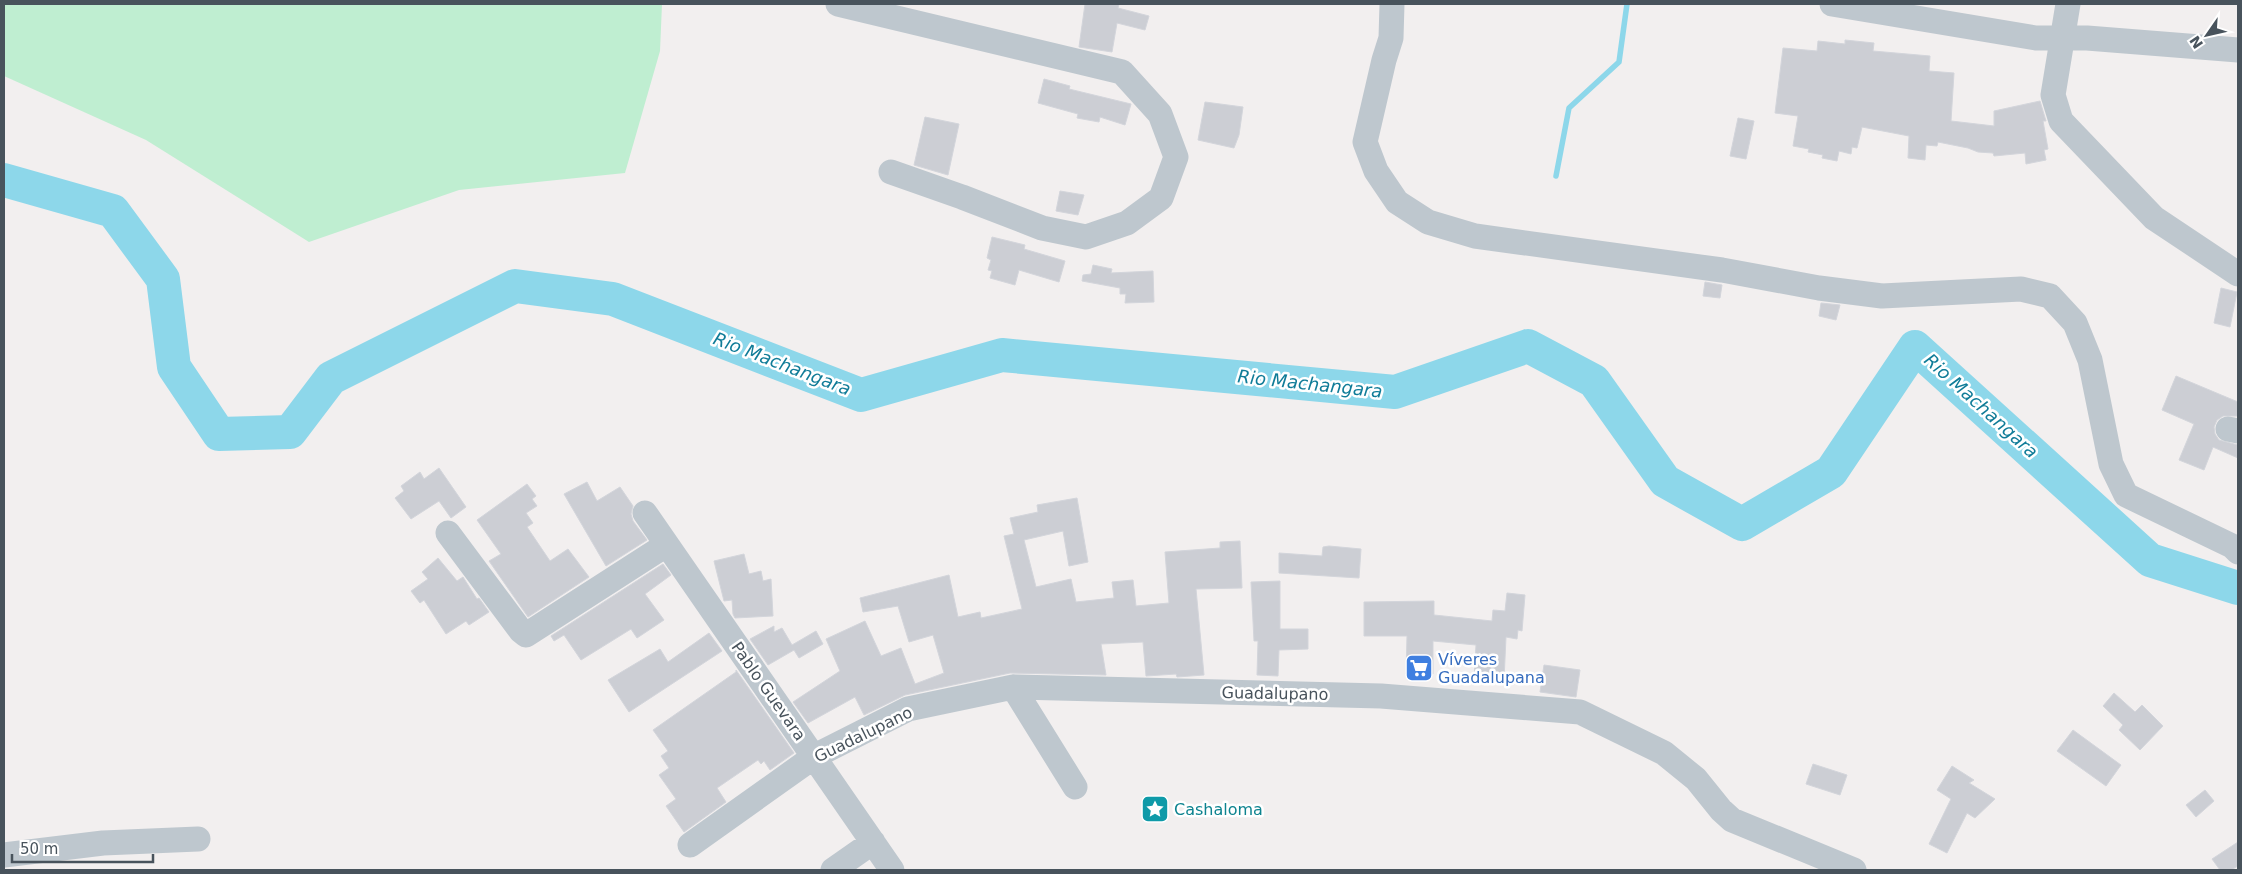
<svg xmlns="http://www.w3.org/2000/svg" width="2242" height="874" font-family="'DejaVu Sans',sans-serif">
<rect width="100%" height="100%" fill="#f2efef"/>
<!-- green -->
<path fill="#bfeed1" d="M4,4H662L660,51L625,173L459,190L309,242L146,140L4,76Z"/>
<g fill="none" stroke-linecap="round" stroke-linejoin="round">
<!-- stream -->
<path stroke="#8dd7ea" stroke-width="5.5" d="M1556,176L1569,108L1619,62L1627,4"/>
<!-- river -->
<path stroke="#8dd7ea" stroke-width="34" d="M4,180L113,211L163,279L174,367L219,434L290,432L331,378L515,286L613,299L861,395L1002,355L1395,392L1528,346L1594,381L1665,481L1742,524L1831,472L1915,347L2150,560L2238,588"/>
</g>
<!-- building -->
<path fill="#ccced4" stroke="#d3d5db" d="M1085,4H1119L1118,8L1149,16L1145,30L1117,23L1112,52L1079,47Z
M1845,40L1874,43L1873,51L1930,56L1929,71L1954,73L1951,121L1994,126V111L2040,101L2046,121H2043L2048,149L2044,150L2046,160L2026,164L2025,153L1994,156L1993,153L1978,152L1968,148L1938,142L1937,146L1926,145L1925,160L1908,158L1909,136L1862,127L1857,148L1852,147L1851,154L1839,151L1837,161L1822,158L1823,155L1808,152L1809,149L1793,146L1798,116L1775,113L1783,48L1817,51L1818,41L1845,44Z
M1044,79L1070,86L1069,89L1131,104L1125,125L1100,117L1099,122L1077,118L1078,114L1038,103Z
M1205,102L1243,107L1239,135L1234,148L1198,140Z
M925,117L959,124L948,175L914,165Z
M1738,118L1754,121L1746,159L1730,156Z
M1060,191L1084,195L1078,215L1056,211Z
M992,237L1025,245L1024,249L1065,261L1059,282L1019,270L1015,285L990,278L992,271L988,270L991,260L987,258Z
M1093,265L1112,269L1111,273L1153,271L1154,302L1125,303L1126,294H1120V288L1082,281L1083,275L1091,274Z
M1705,282L1722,285L1720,298L1703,296Z
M2221,288L2237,292L2230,327L2214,323Z
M1821,303L1840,305L1836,320L1819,316Z
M2176,376L2238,402V416H2223L2217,420L2214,427L2215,434L2219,440L2238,445V458L2213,447L2204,470L2179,460L2194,424L2162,410Z
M439,468L466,507L451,518L439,501L411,519L395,498L404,491L401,486L420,472L424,479Z
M587,482L597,501L620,487L633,506L631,514L633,521L647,540L606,566L564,494Z
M527,484L536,496L532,499L537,506L526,513L533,523L527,527L550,561L568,549L589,577L528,617L489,561L501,554L477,520Z
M1077,498L1088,562L1069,566L1063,531L1024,540L1036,587L1071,579L1076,602L1114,598L1112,582L1133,580L1136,606L1169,603L1165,552L1220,548V542L1240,541L1242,588L1196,589L1204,675L1177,677L1176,674L1146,676L1143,642L1101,644L1106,675L1010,673L905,695L864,715L855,697L808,723L793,702L840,671L826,639L865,621L881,656L901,648L915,684L944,673L933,635L909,642L898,606L863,612L860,598L949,575L958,617L980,612L981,618L1022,609L1004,536L1014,534L1010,518L1038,512L1037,505Z
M1329,546L1361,549L1359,578L1279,573V553L1322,556L1323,547Z
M744,554L749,574L761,571L763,581L771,579L773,616L735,618L733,614L732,600L724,601L714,561Z
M438,558L457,581L463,577L477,599L479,598L489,612L469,625L466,621L446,634L424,600L420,603L411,591L428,579L422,572Z
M663,564L671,575L645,594L664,620L637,638L631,629L581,660L564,635L554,641L551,636Z
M1280,581V629H1308V649L1279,650L1278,676L1257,675L1258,641H1254L1251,582Z
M1507,593L1525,595L1522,631L1518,630L1517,639L1506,637L1504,680L1474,678L1476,645L1433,641V674H1406L1407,636H1364V602L1434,601V615L1492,621L1493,610L1505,611Z
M774,626V632L782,628L792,645L816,631L823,644L799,658L794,650L768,665L750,639Z
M709,633L722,651L629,712L608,680L660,649L668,662Z
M1544,665L1580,670L1576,697L1540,692Z
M736,670L794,753L770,770L764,761L761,764L758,760L717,788L726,802L684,832L666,806L676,799L659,775L669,768L661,756L668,751L653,730L736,672Z
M2114,693L2135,712L2142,705L2163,726L2140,750L2119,730L2123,725L2103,706Z
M2073,730L2121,765L2106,786L2057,751Z
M1813,764L1847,775L1840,795L1806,784Z
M1952,766L1974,780L1969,783L1995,799L1975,818L1967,813L1947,853L1929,844L1951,799L1937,790Z
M2205,790L2214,801L2196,817L2186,805Z
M2238,842V866L2231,870H2220L2212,859Z"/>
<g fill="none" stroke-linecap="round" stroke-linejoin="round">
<!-- minor -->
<path stroke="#bec7ce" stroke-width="25" d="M838,4L1122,72L1160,114L1176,157L1161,198L1127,223L1086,237L1042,228L962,197L891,172
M1392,4L1391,38L1384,60L1365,142L1376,171L1397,202L1428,222L1475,236L1722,270L1819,288L1882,296L2021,289L2050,296L2075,323L2090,360L2111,464L2126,495L2232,546L2238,552
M1832,4L2036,38H2087L2238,50
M2068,4L2053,95L2061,121L2154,218L2238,274
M2228,429L2238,431
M645,513L892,870
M448,533L521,631L526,635L666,545
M1013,687L1075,787
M690,845L815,756L908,709L1013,687L1381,696L1580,712L1664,753L1696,779L1721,810L1732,820L1854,870
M4,855L103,843L198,839
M833,870L873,842"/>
</g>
<!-- icons -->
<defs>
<g id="supermarket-square" transform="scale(1.4375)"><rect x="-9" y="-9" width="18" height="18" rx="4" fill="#3f7fe0" stroke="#fff"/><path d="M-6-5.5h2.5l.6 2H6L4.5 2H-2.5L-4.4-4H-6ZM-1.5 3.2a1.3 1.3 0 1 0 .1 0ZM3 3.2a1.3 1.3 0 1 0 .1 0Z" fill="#fff"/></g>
<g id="sight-square" transform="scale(1.4375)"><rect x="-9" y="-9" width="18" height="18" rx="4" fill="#0f9aa8" stroke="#fff"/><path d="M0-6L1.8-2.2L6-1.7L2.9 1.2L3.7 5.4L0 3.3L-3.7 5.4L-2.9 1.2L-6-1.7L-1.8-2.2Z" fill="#fff"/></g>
</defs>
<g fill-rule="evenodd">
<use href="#supermarket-square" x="1419" y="668"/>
<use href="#sight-square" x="1155" y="809"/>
</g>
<g text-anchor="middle" stroke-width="5" stroke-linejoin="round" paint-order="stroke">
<!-- shop labels -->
<g font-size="16" fill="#366cbe" stroke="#fff" text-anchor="start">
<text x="1438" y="665">Víveres<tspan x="1438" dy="18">Guadalupana</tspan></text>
</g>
<!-- street labels -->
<g font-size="16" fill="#48535c" stroke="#fff">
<text transform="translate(769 691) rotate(55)" y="6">Pablo Guevara</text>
<text transform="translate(1275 693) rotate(1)" y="6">Guadalupano</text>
<text transform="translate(863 734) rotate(-26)" y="6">Guadalupano</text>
</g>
<!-- culture labels -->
<g font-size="16" fill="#0d838f" stroke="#fff" text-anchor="start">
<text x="1174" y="815">Cashaloma</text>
</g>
<!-- water labels -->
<g font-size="18" font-style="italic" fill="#107c98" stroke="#fff">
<text transform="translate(782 364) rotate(21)" y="6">Rio Machangara</text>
<text transform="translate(1310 384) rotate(6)" y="6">Rio Machangara</text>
<text transform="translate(1981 406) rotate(42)" y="6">Rio Machangara</text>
</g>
</g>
<!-- border -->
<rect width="2242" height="874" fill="none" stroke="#48535c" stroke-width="10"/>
<!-- north arrow -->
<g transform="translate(2207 35) rotate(236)" stroke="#ffffff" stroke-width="4" paint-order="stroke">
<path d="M0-4L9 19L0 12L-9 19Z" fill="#48535c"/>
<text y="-8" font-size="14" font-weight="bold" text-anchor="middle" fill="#48535c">N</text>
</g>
<!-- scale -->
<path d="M12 854v8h141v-8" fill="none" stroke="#48535c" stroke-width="2.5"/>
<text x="20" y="854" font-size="15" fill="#48535c" stroke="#ffffff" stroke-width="4" paint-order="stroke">50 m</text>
</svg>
